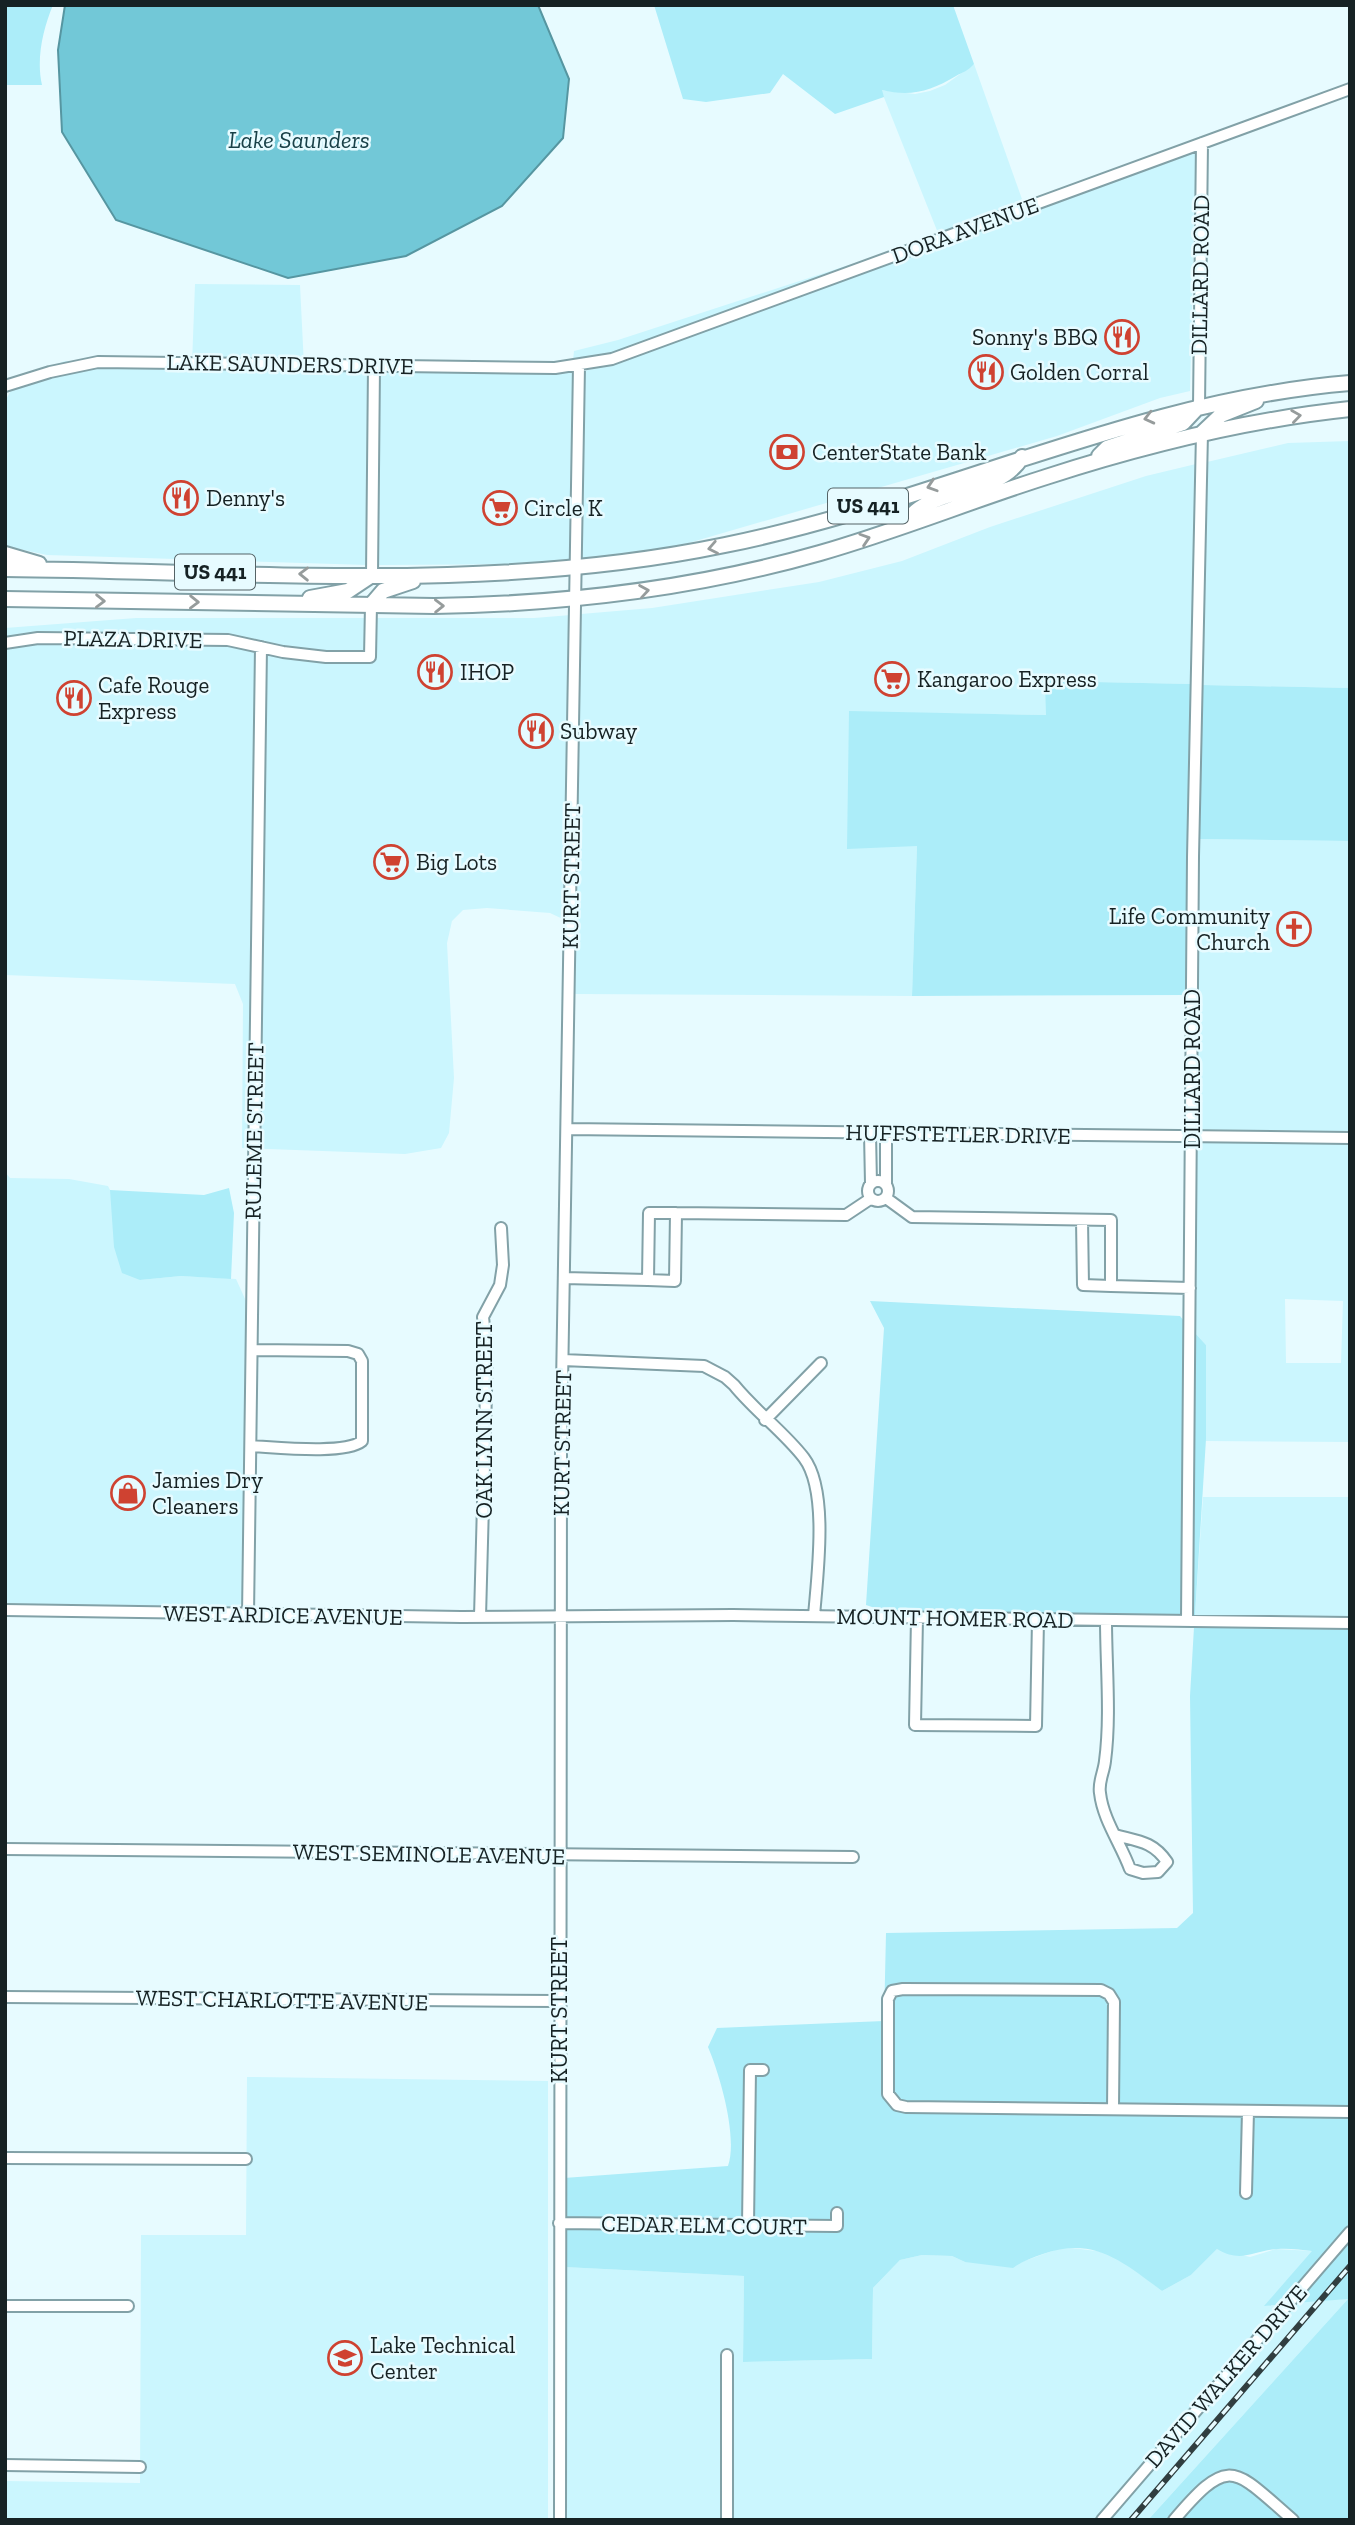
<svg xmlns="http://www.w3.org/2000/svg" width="1355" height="2525" font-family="'Zilla Slab',serif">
<rect width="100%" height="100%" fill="#e7fbff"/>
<!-- built -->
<path fill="#cbf6fe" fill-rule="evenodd" d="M974,64L1023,202L938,233L881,90L915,94L930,91L945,85Z
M1196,151L1190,391L1160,398L1057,436L668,549L582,563L584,371L614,364Z
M861,261L611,353L573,360L574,351L618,340Z
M195,284L300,285L304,366L369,368L367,565L47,555L5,546V401L17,380L65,361L192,364Z
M380,373H574L571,564L378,565Z
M1350,441V688L1203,685L1207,462L1288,443Z
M1196,464L1192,684L1046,681L1047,715L849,712L917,846L912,996L575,994L581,614L652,608L819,582L902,561L990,527L1146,476Z
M571,615L565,920L550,913L487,908L463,910L452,921L447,943L454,1078L449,1133L441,1148L405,1154L242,1148L243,1004L235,984L5,975V628L136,618H534Z
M1199,839L1350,841V1132L1197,1130Z
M1197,1142L1350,1144V1442L1206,1441V1345L1195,1333ZM1285,1299L1343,1301L1341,1363H1286Z
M5,1172L10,1178L69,1179L108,1186L112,1194L114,1218L140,1280L181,1276L236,1279L246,1301L249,1603L223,1607L5,1604Z
M1203,1497H1350V1617L1195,1615Z
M247,2077L548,2081V2520H5V2481L140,2483L141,2235H246Z
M1063,2247L1105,2252L1121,2259L1162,2291L1191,2275L1217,2249L1250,2257L1276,2249L1313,2251L1265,2306L1279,2305L1095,2520H565L564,2267L744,2276L743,2362L872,2359L873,2288L900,2260L922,2255L952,2256L965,2262L1019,2263Z
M1349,2298L1148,2520H1109L1295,2303Z"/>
<!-- green -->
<path fill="#acedf9" d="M5,5H53C43,29 36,59 42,85H5Z
M654,5H953L974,64C968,71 963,72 956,76C931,91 911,97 882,90L884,97L835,114L783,74L770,93L706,102L683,99Z
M1045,681L1192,684L1187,995L912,996L917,846L847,849L849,711L1046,715Z
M1203,685L1350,688V841L1199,839Z
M229,1188L234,1213L231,1279L181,1276L140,1280L122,1273L114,1247L110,1190L204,1195Z
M870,1301L1180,1316L1184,1321L1181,1615L884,1611L866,1605L884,1328Z
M1195,1333L1206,1345V1439L1195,1615H1192Z
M1194,1627L1350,1629V2223L1279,2305L1264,2306L1312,2251C1301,2250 1289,2248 1278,2249C1254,2250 1242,2264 1217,2249L1191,2275L1162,2291C1123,2262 1094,2236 1043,2254C1032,2258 1022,2261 1013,2268L965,2262L952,2256L922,2255L900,2260L873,2288L872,2359L743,2362L744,2276L564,2267V2178L728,2166C738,2137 720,2075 708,2047L717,2028L884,2021L886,1933L1177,1928L1193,1913L1190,1696Z
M1350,2240V2520H1148L1348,2299L1295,2303Z"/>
<!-- water -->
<path fill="#72c8d7" stroke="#5696a1" stroke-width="2" d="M65,5H538L569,79L563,138L502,206L406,256L288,278L116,220L62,132L58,50Z"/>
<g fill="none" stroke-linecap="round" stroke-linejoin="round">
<!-- minor casing -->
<g stroke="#82a1a7" stroke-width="14">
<path id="minor" d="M5,386L50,372L98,362L555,368L612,359L1350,89
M1199,406L1202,143
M372,575L374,366
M5,643L38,638L228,640L283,652L326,657H370L371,605
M567,1129L1350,1138
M870,1133L871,1184
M886,1133V1185
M868 1191a10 10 0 1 1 20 0a10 10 0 1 1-20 0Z
M886,1198L912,1217L1111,1220V1286L1083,1285L1082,1220
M676,1213L675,1281L648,1280L649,1213H676L846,1215L870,1199
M564,1278L648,1280
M1111,1286L1190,1288
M563,1360L704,1366L725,1377L734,1385C755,1411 784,1432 804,1458C829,1491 817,1577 814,1616
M765,1420L821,1363
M251,1446C274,1447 345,1455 362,1441V1361L358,1354L348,1351L252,1350
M5,1610L461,1617L733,1615L1350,1623
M248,1615L261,647
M480,1617L487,1354L483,1317L500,1285L503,1265L501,1228
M917,1618L915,1725L1036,1726L1038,1620
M1106,1620C1106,1666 1111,1716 1105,1761C1104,1772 1098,1782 1100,1793C1103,1820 1121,1844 1130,1869L1143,1873L1158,1872L1167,1862C1153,1841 1137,1841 1115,1835
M1187,1621L1193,857L1202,433
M5,1849L853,1857
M5,1997L558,2001
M1113,2109L1114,2002L1109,1994L1101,1990L903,1989L892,1991L888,1999V2094L897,2105L906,2107L1350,2112
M5,2158L246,2159
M1246,2193L1248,2111
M559,2223L837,2226V2213
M748,2225L750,2070H763
M5,2306H128
M5,2465L140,2467
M560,2520L561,1445L579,366
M727,2520V2355
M1102,2520L1350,2232
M1174,2520C1230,2454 1233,2468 1293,2520"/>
</g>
<!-- major casing -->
<g stroke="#82a1a7" stroke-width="18">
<path id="major" d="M1202,433L1221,415L1256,401
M1099,456L1107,448L1183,423L1199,406
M903,526C929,483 996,499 1022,457
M5,554L39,564
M5,569C245,571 489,594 725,545C938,502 1131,401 1350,383
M310,598L348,591L372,575
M5,599L434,606C565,604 694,589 820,553C897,531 970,501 1046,477C1145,445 1246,420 1350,409
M371,605L383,591L413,581"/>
</g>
<!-- minor -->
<use href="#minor" stroke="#fff" stroke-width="10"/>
<!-- major -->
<use href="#major" stroke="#fff" stroke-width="14"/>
<!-- rail casing -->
<g stroke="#313e40" stroke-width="6">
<path id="rail" d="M1131,2520L1350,2266"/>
</g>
<!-- rail -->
<use href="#rail" stroke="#e7fbff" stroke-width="3.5" stroke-dasharray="10" stroke-linecap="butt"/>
</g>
<!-- one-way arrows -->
<defs><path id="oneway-chevron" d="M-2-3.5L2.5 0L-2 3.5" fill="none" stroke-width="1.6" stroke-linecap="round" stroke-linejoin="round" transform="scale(1.75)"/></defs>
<g stroke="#969c9c">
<use href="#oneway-chevron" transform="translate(1296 416) rotate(-8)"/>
<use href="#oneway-chevron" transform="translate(1149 418) rotate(166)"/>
<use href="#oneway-chevron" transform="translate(932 486) rotate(162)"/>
<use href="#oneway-chevron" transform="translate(865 539) rotate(-18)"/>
<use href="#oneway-chevron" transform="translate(713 548) rotate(169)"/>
<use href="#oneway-chevron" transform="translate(304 574) rotate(-179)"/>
<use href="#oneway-chevron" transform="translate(644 591) rotate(-9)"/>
<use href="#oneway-chevron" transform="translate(100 601) rotate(1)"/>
<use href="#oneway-chevron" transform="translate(194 602) rotate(1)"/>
<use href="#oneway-chevron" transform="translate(439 606) rotate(-1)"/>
</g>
<!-- icons -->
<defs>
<g id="restaurant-ring" transform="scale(1.75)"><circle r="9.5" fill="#e7fbff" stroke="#cf4231" stroke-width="1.5"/><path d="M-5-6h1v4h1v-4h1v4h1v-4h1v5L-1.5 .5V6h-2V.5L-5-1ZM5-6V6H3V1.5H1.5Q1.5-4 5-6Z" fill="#cf4231"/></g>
<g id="bank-ring" transform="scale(1.75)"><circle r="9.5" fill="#e7fbff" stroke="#cf4231" stroke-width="1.5"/><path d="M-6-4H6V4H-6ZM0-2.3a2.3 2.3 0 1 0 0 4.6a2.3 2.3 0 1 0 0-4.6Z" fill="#cf4231"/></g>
<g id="supermarket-ring" transform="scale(1.75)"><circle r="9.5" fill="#e7fbff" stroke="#cf4231" stroke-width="1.5"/><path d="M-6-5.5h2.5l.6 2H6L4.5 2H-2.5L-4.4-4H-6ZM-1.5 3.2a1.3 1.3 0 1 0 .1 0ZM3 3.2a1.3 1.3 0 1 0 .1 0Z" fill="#cf4231"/></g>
<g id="church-ring" transform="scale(1.75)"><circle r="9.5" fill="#e7fbff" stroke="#cf4231" stroke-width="1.5"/><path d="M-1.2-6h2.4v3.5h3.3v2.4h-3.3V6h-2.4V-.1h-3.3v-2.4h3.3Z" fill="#cf4231"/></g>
<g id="shop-ring" transform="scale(1.75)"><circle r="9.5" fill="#e7fbff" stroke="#cf4231" stroke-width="1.5"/><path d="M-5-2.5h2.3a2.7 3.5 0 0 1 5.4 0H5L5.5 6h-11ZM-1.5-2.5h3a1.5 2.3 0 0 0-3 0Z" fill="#cf4231"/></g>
<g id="school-ring" transform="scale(1.75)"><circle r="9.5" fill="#e7fbff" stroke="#cf4231" stroke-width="1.5"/><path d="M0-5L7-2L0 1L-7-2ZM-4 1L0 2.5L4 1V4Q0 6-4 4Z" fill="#cf4231"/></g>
</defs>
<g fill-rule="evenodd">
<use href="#restaurant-ring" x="1122" y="337"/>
<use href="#restaurant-ring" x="986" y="372"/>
<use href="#bank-ring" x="787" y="452"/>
<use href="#restaurant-ring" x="181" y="498"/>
<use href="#supermarket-ring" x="500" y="508"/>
<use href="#restaurant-ring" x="435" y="672"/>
<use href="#supermarket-ring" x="892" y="679"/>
<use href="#restaurant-ring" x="74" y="698"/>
<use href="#restaurant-ring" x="536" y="731"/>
<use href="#supermarket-ring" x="391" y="862"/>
<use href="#church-ring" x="1294" y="929"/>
<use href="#shop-ring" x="128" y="1493"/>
<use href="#school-ring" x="345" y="2358"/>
</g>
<g text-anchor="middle" stroke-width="5" stroke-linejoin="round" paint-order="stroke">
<!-- shield labels -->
<g fill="#e7fbff" stroke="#556366" stroke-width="2">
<rect x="828" y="488.5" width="80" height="35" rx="5"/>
<rect x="175" y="554.5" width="80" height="35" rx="5"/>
</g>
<g font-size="21" font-weight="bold" fill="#162224">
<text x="868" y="513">US 441</text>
<text x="215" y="579">US 441</text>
</g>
<!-- street labels -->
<g font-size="23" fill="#162224" stroke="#e7fbff">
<text transform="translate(965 230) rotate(-20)" y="8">DORA AVENUE</text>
<text transform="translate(1200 275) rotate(-89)" y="8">DILLARD ROAD</text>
<text transform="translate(290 364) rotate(1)" y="8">LAKE SAUNDERS DRIVE</text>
<text transform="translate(133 639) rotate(1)" y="8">PLAZA DRIVE</text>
<text transform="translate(571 876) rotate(-89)" y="8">KURT STREET</text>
<text transform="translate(1192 1069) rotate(-90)" y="8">DILLARD ROAD</text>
<text transform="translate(254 1131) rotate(-89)" y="8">RULEME STREET</text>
<text transform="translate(958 1134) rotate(1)" y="8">HUFFSTETLER DRIVE</text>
<text transform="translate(484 1420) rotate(-90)" y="8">OAK LYNN STREET</text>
<text transform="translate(562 1443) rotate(-89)" y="8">KURT STREET</text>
<text transform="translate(283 1615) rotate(1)" y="8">WEST ARDICE AVENUE</text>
<text transform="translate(955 1618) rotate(1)" y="8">MOUNT HOMER ROAD</text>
<text transform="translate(429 1854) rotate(1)" y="8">WEST SEMINOLE AVENUE</text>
<text transform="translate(282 2000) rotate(1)" y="8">WEST CHARLOTTE AVENUE</text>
<text transform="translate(559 2010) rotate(-90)" y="8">KURT STREET</text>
<text transform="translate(704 2225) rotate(1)" y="8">CEDAR ELM COURT</text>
<text transform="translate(1226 2376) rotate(-49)" y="8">DAVID WALKER DRIVE</text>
</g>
<!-- poi labels -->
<g font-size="23" fill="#162224" stroke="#e7fbff" text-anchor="start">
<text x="1098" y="345" text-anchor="end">Sonny's BBQ</text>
<text x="1010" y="380">Golden Corral</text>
<text x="812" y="460">CenterState Bank</text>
<text x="206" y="506">Denny's</text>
<text x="524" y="516">Circle K</text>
<text x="460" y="680">IHOP</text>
<text x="917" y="687">Kangaroo Express</text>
<text x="98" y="693">Cafe Rouge<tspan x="98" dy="26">Express</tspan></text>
<text x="560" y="739">Subway</text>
<text x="416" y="870">Big Lots</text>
<text x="1270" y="924" text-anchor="end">Life Community<tspan x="1270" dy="26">Church</tspan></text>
<text x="152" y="1488">Jamies Dry<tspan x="152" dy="26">Cleaners</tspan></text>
<text x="370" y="2353">Lake Technical<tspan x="370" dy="26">Center</tspan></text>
</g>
<!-- water labels -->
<g font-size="24" font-style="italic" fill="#194148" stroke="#e7fbff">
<text x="299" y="148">Lake Saunders</text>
</g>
</g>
<!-- border -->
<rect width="1355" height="2525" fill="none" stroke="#162224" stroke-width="14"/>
</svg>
